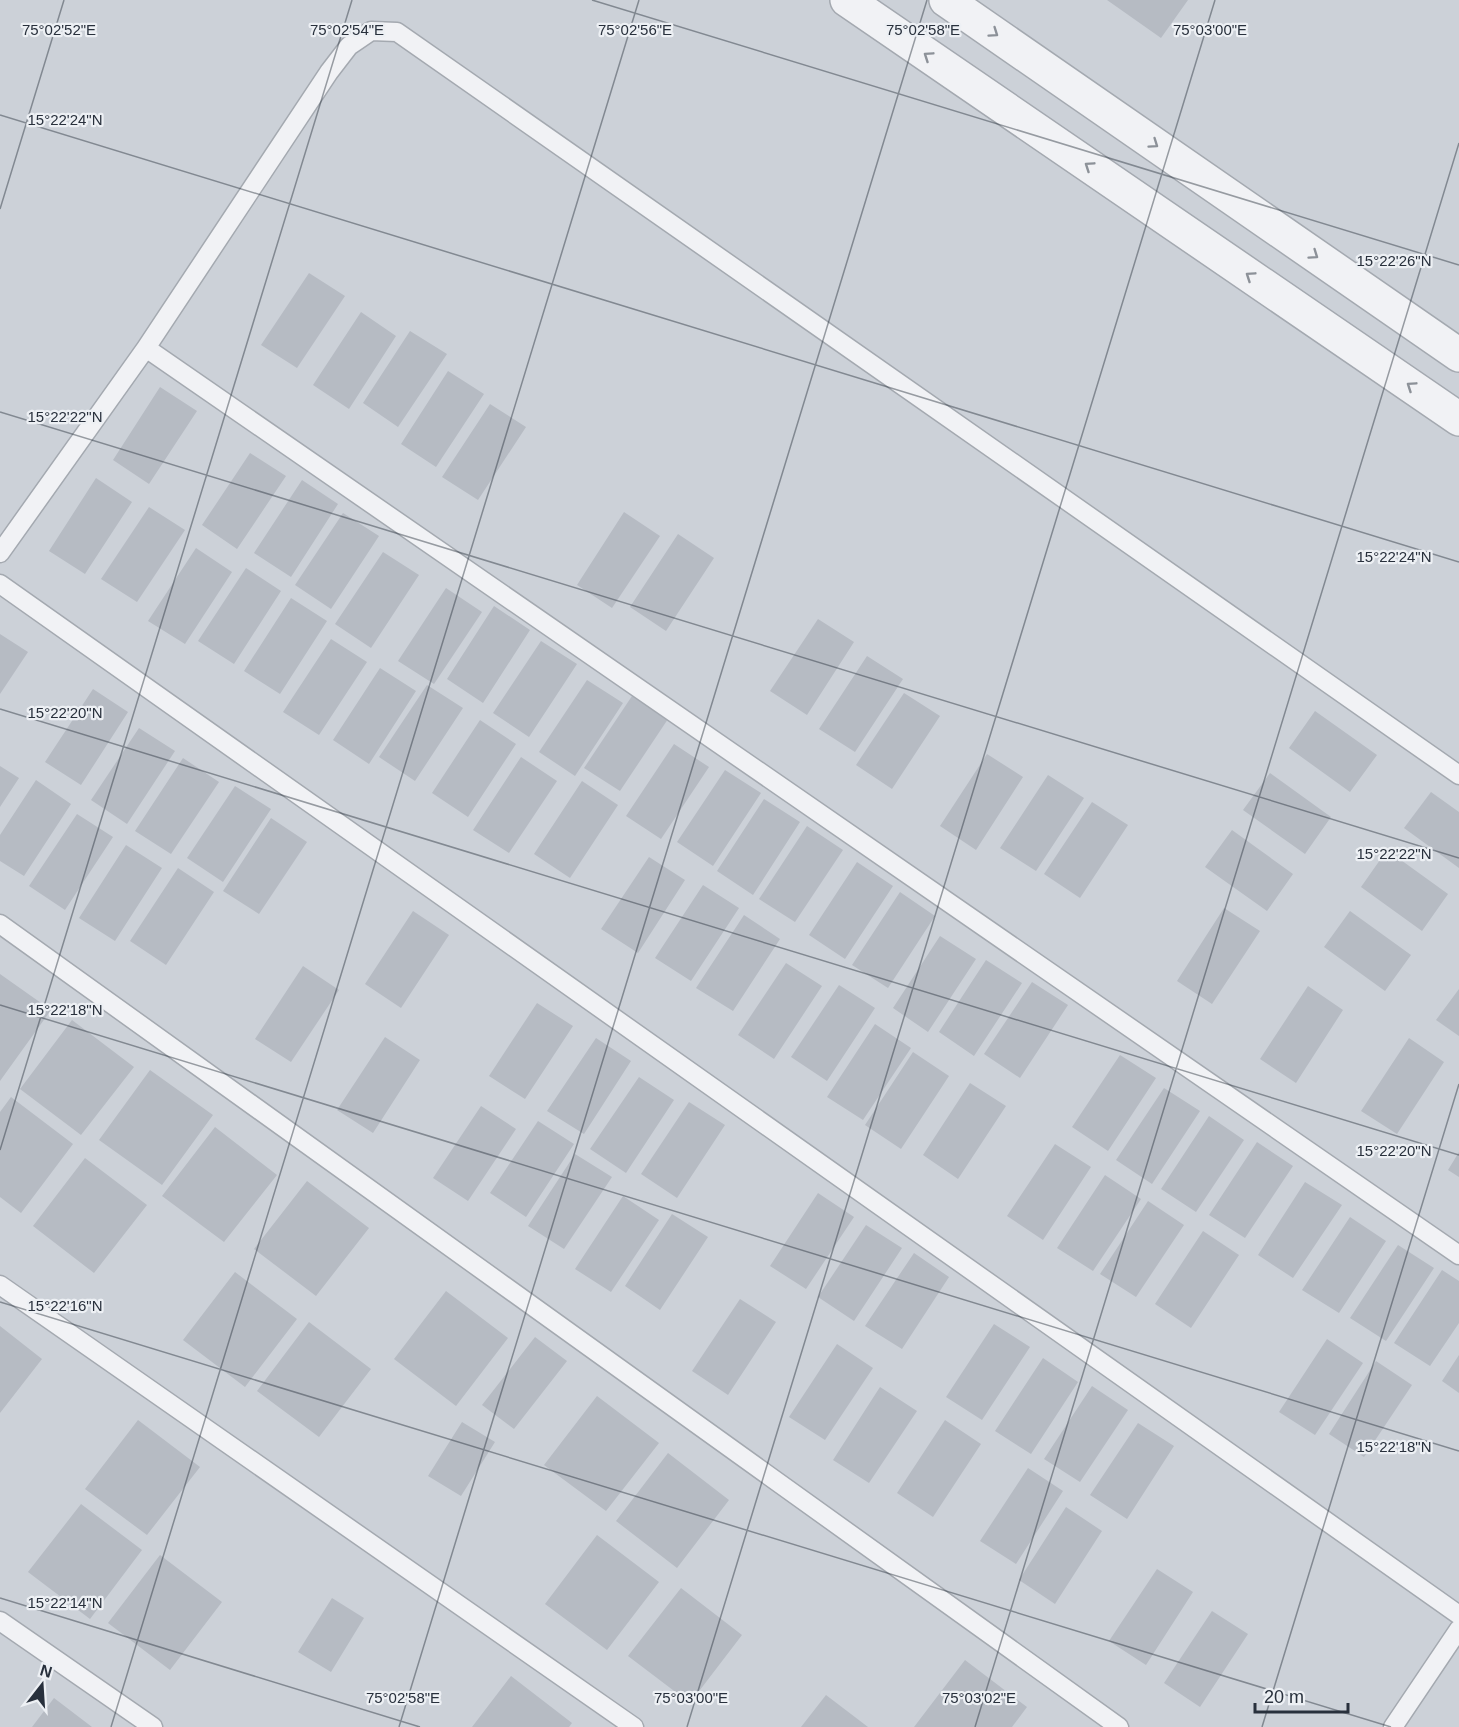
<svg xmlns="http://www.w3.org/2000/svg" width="1459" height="1727" font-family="Arial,sans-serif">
<rect width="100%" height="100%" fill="#dee2e7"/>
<!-- built -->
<path fill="#ccd1d8" d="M0,0H1459V1727H0Z"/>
<!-- building -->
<path fill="#b6bbc3" d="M1107,0H1188L1161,38Z
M309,273L345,296L297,368L261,345Z
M361,312L396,336L349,409L313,385Z
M410,331L447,354L398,427L363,403Z
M448,371L484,394L436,467L401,444Z
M160,387L197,411L149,484L113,460Z
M490,404L526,427L478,500L442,477Z
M250,453L286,476L237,549L202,525Z
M96,478L132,502L85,574L49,551Z
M302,480L338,504L291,577L254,553Z
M149,507L185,530L137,602L101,579Z
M624,512L660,536L612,608L577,585Z
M343,513L379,536L331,609L295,585Z
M678,534L714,558L666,631L630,607Z
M196,548L232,572L185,644L148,621Z
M383,552L419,575L371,648L335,624Z
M246,568L281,591L234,664L198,641Z
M446,588L482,612L434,684L398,661Z
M291,598L327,621L280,694L244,671Z
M494,606L530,630L483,703L447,679Z
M818,619L854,642L807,715L770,691Z
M0,634L28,652L0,694Z
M331,639L367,662L319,735L283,712Z
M541,641L577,664L529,737L493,713Z
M867,656L903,679L855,752L819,729Z
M380,668L416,691L369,764L333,740Z
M587,680L623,703L575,776L539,752Z
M427,685L463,708L415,781L379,757Z
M93,689L128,712L81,785L45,762Z
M904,693L940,716L892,789L856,765Z
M632,696L668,719L620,791L584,768Z
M1315,711L1377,755L1350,792L1289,748Z
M480,720L516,744L468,817L432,793Z
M139,728L175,751L127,824L91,800Z
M674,744L709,767L661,839L626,816Z
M987,754L1023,777L976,850L940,826Z
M521,757L557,781L509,853L473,830Z
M183,758L219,782L171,854L135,831Z
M0,766L19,778L0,807Z
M725,770L761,793L713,866L677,842Z
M1270,773L1331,817L1305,854L1243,810Z
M1048,775L1084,798L1036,871L1000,848Z
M36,780L71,804L24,876L0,861V835Z
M582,781L618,805L570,878L534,854Z
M235,786L271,809L223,882L187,858Z
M1431,792L1459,812V868L1404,828Z
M764,799L800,822L753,895L717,871Z
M1092,802L1128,825L1080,898L1044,874Z
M77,814L113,837L65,910L29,886Z
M271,818L307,842L259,914L223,891Z
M807,826L843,850L795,922L759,899Z
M1232,830L1293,874L1267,911L1205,867Z
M126,845L162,868L115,941L79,918Z
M1387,850L1448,894L1422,931L1361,887Z
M649,857L685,880L638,953L601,929Z
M857,862L893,886L845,959L809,935Z
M178,868L214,892L166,965L130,941Z
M703,885L739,908L691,981L655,958Z
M900,892L935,916L888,988L852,965Z
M1224,908L1260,931L1212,1004L1177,981Z
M413,911L449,935L401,1008L365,984Z
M1350,911L1411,955L1385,991L1324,947Z
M744,915L780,939L733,1011L696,988Z
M940,936L976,959L928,1032L893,1008Z
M986,960L1022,983L974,1056L939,1032Z
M786,963L822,986L774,1059L738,1035Z
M303,966L339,990L291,1062L255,1039Z
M0,974L51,1010L0,1081Z
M1032,982L1068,1005L1020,1078L984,1054Z
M839,985L875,1008L827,1081L791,1057Z
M1308,986L1343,1010L1296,1083L1260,1059Z
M1459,989V1036L1436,1020Z
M537,1003L573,1026L525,1099L489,1076Z
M72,1020L134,1067L81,1135L20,1089Z
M875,1024L911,1048L863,1120L827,1097Z
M385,1037L420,1060L373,1133L337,1110Z
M596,1038L631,1061L584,1134L547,1111Z
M1409,1038L1444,1062L1397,1134L1361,1111Z
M913,1052L949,1076L901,1149L865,1125Z
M1120,1055L1156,1078L1108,1151L1072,1127Z
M150,1070L213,1115L162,1185L99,1140Z
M639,1077L674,1100L626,1173L590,1149Z
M970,1083L1006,1106L958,1179L923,1155Z
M1164,1088L1200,1111L1152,1184L1116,1160Z
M11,1097L73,1144L21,1213L0,1197V1112Z
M689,1102L725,1125L677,1198L641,1174Z
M481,1106L516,1129L468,1201L433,1178Z
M1209,1116L1244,1140L1196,1212L1161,1189Z
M538,1121L574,1144L526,1217L490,1193Z
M215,1127L277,1175L224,1242L162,1196Z
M1257,1142L1293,1166L1245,1238L1209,1215Z
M1055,1144L1091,1167L1043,1240L1007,1216Z
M1459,1152V1177L1448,1170Z
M575,1154L612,1177L564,1249L528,1226Z
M85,1158L147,1205L94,1273L33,1226Z
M1105,1175L1141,1199L1093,1271L1057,1248Z
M307,1181L369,1228L316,1296L254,1249Z
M1305,1182L1342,1205L1293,1278L1258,1255Z
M818,1193L854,1217L806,1289L770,1266Z
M623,1196L659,1220L611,1292L575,1269Z
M1148,1201L1184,1225L1136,1297L1100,1274Z
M672,1214L708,1237L660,1310L625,1286Z
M1350,1217L1386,1241L1339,1313L1302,1290Z
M866,1225L902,1248L854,1321L818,1297Z
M1203,1231L1239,1255L1191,1328L1155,1304Z
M1398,1245L1434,1268L1386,1341L1350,1318Z
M914,1253L949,1277L902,1349L865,1326Z
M1442,1270L1459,1281V1323L1430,1366L1394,1343Z
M235,1272L297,1319L245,1387L183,1340Z
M446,1291L508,1338L456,1406L394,1359Z
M740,1299L776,1322L728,1395L692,1371Z
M309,1322L371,1369L319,1437L257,1391Z
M994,1324L1030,1347L982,1420L946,1397Z
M0,1326L42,1359L0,1413Z
M535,1337L567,1361L514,1429L482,1405Z
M1327,1339L1363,1363L1315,1435L1279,1412Z
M837,1344L873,1368L825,1440L789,1417Z
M1459,1355V1393L1442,1381Z
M1043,1358L1078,1382L1031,1454L995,1431Z
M1376,1361L1412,1385L1364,1457L1329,1434Z
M1092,1386L1128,1410L1080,1482L1044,1459Z
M880,1387L917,1411L869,1483L833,1460Z
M597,1396L659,1443L606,1511L544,1465Z
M138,1420L200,1467L147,1535L85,1489Z
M945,1420L981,1444L933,1517L897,1493Z
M462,1422L495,1442L461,1496L428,1476Z
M1138,1423L1174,1446L1127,1519L1090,1495Z
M668,1453L729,1500L677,1568L616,1521Z
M1028,1468L1063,1491L1016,1564L980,1541Z
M81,1504L142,1550L90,1619L28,1572Z
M1066,1507L1102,1531L1055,1604L1019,1580Z
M597,1535L659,1582L607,1650L545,1604Z
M160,1555L222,1602L170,1670L108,1623Z
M1157,1569L1193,1592L1146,1665L1109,1641Z
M681,1588L742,1635L690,1703L628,1656Z
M332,1598L364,1618L331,1672L298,1652Z
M1212,1611L1248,1634L1200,1707L1164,1683Z
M965,1660L1027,1707L1012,1727H914Z
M511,1676L572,1723L569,1727H472Z
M826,1695L868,1727H801Z
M54,1698L92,1727H32Z"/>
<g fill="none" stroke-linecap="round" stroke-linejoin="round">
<!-- lane casing -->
<g stroke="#a4a9b0" stroke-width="21">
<path id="lane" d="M146,348L1459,1255
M0,553L146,348L329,72L349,46L371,31L397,32L1459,775
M0,584L1459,1615
M0,924L1119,1727
M0,1285L634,1727
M0,1621L153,1727
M1393,1727L1459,1629"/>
</g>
<!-- street casing -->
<g stroke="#a4a9b0" stroke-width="36">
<path id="street" d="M847,0L1459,419
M946,0L1459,355"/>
</g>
<!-- lane -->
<use href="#lane" stroke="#f1f2f5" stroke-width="18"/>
<!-- street -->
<use href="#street" stroke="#f1f2f5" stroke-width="33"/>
</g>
<!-- one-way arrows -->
<defs><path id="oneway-chevron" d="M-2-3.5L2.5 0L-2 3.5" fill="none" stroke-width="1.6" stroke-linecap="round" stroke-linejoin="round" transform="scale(1.5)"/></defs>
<g stroke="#8c9198">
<use href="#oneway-chevron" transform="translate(994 33) rotate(35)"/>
<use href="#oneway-chevron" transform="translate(928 56) rotate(-146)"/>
<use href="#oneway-chevron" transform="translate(1154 144) rotate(35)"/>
<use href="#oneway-chevron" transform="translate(1089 166) rotate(-146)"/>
<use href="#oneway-chevron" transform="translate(1314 255) rotate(35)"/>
<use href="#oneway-chevron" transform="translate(1250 276) rotate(-146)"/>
<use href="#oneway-chevron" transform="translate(1411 386) rotate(-146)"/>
</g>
<!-- ticks -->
<path fill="none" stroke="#28303c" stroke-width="1.5" stroke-opacity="0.45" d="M592,0L1459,265M0,115L1459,562M0,209L64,0M0,412L1459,858M0,709L1459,1155M0,1005L1459,1451M0,1150L352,0M0,1302L1391,1727M0,1598L420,1727M111,1727L639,0M399,1727L927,0M687,1727L1215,0M975,1727L1459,143M1262,1727L1459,1084"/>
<g font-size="15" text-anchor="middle" fill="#28303c" stroke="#edf0f4" stroke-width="4.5" stroke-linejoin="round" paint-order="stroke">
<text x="59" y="35">75°02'52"E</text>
<text x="347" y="35">75°02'54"E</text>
<text x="635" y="35">75°02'56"E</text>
<text x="923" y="35">75°02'58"E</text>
<text x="1210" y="35">75°03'00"E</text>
<text x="65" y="125">15°22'24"N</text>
<text x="1394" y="266">15°22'26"N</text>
<text x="65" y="422">15°22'22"N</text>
<text x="1394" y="562">15°22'24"N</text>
<text x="65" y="718">15°22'20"N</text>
<text x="1394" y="859">15°22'22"N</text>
<text x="65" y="1015">15°22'18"N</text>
<text x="1394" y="1156">15°22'20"N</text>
<text x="65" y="1311">15°22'16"N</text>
<text x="1394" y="1452">15°22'18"N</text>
<text x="65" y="1608">15°22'14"N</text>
<text x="403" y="1703">75°02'58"E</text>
<text x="691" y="1703">75°03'00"E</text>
<text x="979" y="1703">75°03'02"E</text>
</g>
<!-- north arrow -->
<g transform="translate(42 1685) rotate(17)" stroke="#edf0f4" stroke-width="4.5" paint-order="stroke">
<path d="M0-4.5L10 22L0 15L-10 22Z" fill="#28303c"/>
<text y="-9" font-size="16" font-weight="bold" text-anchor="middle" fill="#28303c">N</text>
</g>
<!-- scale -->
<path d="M1255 1703v9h93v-9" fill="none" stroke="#28303c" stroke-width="3"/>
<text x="1264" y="1703" font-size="18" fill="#28303c" stroke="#edf0f4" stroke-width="4.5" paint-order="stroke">20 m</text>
</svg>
